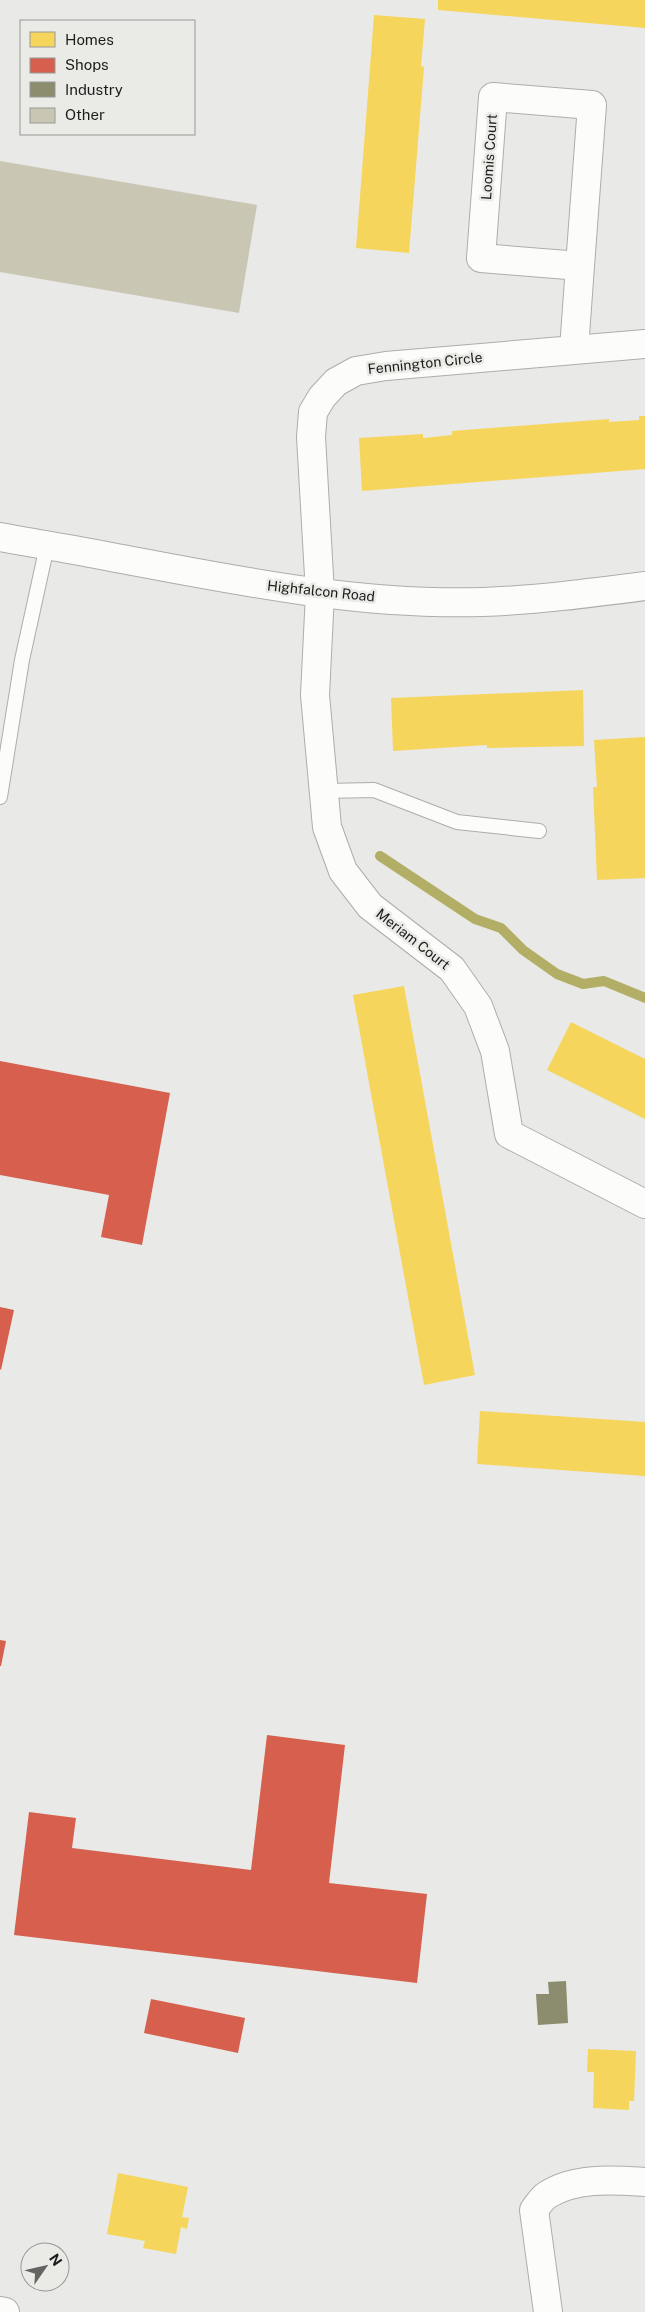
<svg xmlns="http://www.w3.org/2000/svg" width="645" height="2312" font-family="'Public Sans',sans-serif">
<rect width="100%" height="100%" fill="#e9e9e7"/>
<!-- homes -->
<path fill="#f6d55c" d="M438,0H645V28L438,10Z
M374,15L425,19L421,66L424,67L409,253L356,248Z
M639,416H645V469L362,491L359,438L423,434V438L452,435V431L609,419V422L639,420Z
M583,690L584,746L487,748V745L393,751L391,698Z
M645,737V878L597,880L593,787H597L594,740Z
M404,986L475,1375L424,1385L353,995Z
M571,1022L645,1059V1119L547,1070Z
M480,1411L645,1422V1476L477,1464Z
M588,2049L636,2051L634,2101H629V2110L593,2108L594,2072H587Z
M118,2173L188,2187L182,2217L189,2218L187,2229L181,2227L176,2254L143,2248L145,2241L107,2234Z"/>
<!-- shops -->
<path fill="#d6604d" d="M0,1061L170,1093L142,1245L101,1237L109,1195L0,1175Z
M0,1307L14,1310L1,1370L0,1369Z
M0,1640L6,1641L1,1666H0Z
M267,1735L345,1745L329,1883L427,1894L417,1983L14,1935L29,1812L76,1818L72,1848L251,1870Z
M151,1999L245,2018L238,2053L144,2033Z"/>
<!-- industry -->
<path fill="#8c8c6e" d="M566,1981L568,2023L538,2025L536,1994H549L548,1982Z"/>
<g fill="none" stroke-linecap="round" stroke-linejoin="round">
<!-- stream -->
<path stroke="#b3ae66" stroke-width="10" d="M380,856L475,919L501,928L523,950L557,974L583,984L604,981L645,998"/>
</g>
<!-- building -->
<path fill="#c9c7b3" d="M0,161L257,205L239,313L0,272Z"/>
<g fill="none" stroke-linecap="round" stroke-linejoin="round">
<!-- service casing -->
<g stroke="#adadac" stroke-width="16">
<path id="service" d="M324,791L374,790L457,822L539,831
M0,797L22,660L47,546"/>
</g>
<!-- minor casing -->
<g stroke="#adadac" stroke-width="30">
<path id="minor" d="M645,344L386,366L356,371L336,382L322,397L313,412L311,437L320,593L315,695L327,827L343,871L370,906L452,969L478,1006L495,1051L509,1134L645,1204
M574,349L580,266L481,258L493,97L592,105L580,266
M0,2311L5,2312
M548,2312L534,2210C538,2205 542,2198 547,2195C575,2177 613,2180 645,2182"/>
</g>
<!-- tertiary casing -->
<g stroke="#adadac" stroke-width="30">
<path id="tertiary" d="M0,537C30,543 60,547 90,553C220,577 350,606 483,602C537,600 591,593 645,586"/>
</g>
<!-- service -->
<use href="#service" stroke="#fcfcfb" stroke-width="14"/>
<!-- minor -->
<use href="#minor" stroke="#fcfcfb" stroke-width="28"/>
<!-- tertiary -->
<use href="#tertiary" stroke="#fcfcfb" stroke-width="28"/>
</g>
<g text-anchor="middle" stroke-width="5" stroke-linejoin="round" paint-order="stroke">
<!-- street labels -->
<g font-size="14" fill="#1c1c1b" stroke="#eaeae6">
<text transform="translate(489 157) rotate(-86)" y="5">Loomis Court</text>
<text transform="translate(425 363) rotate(-6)" y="5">Fennington Circle</text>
<text transform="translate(321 591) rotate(6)" y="5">Highfalcon Road</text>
<text transform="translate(413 939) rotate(38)" y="5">Meriam Court</text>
</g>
</g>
<!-- legend -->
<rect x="20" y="20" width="175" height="115" fill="#eaeae6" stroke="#989895"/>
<rect x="30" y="32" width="25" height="15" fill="#f6d55c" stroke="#989895"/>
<text x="65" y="45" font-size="15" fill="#1c1c1b">Homes</text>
<rect x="30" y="58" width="25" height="15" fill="#d6604d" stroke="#989895"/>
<text x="65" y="70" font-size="15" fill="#1c1c1b">Shops</text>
<rect x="30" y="82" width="25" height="15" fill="#8c8c6e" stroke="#989895"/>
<text x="65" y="95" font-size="15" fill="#1c1c1b">Industry</text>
<rect x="30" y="108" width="25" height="15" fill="#c9c7b3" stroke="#989895"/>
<text x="65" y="120" font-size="15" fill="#1c1c1b">Other</text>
<!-- north arrow -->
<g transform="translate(45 2267) rotate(56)"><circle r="24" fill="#eaeae6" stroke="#989895"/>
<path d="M0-4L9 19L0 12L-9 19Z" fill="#646462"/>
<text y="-8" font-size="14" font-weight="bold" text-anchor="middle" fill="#1c1c1b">N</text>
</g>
</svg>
